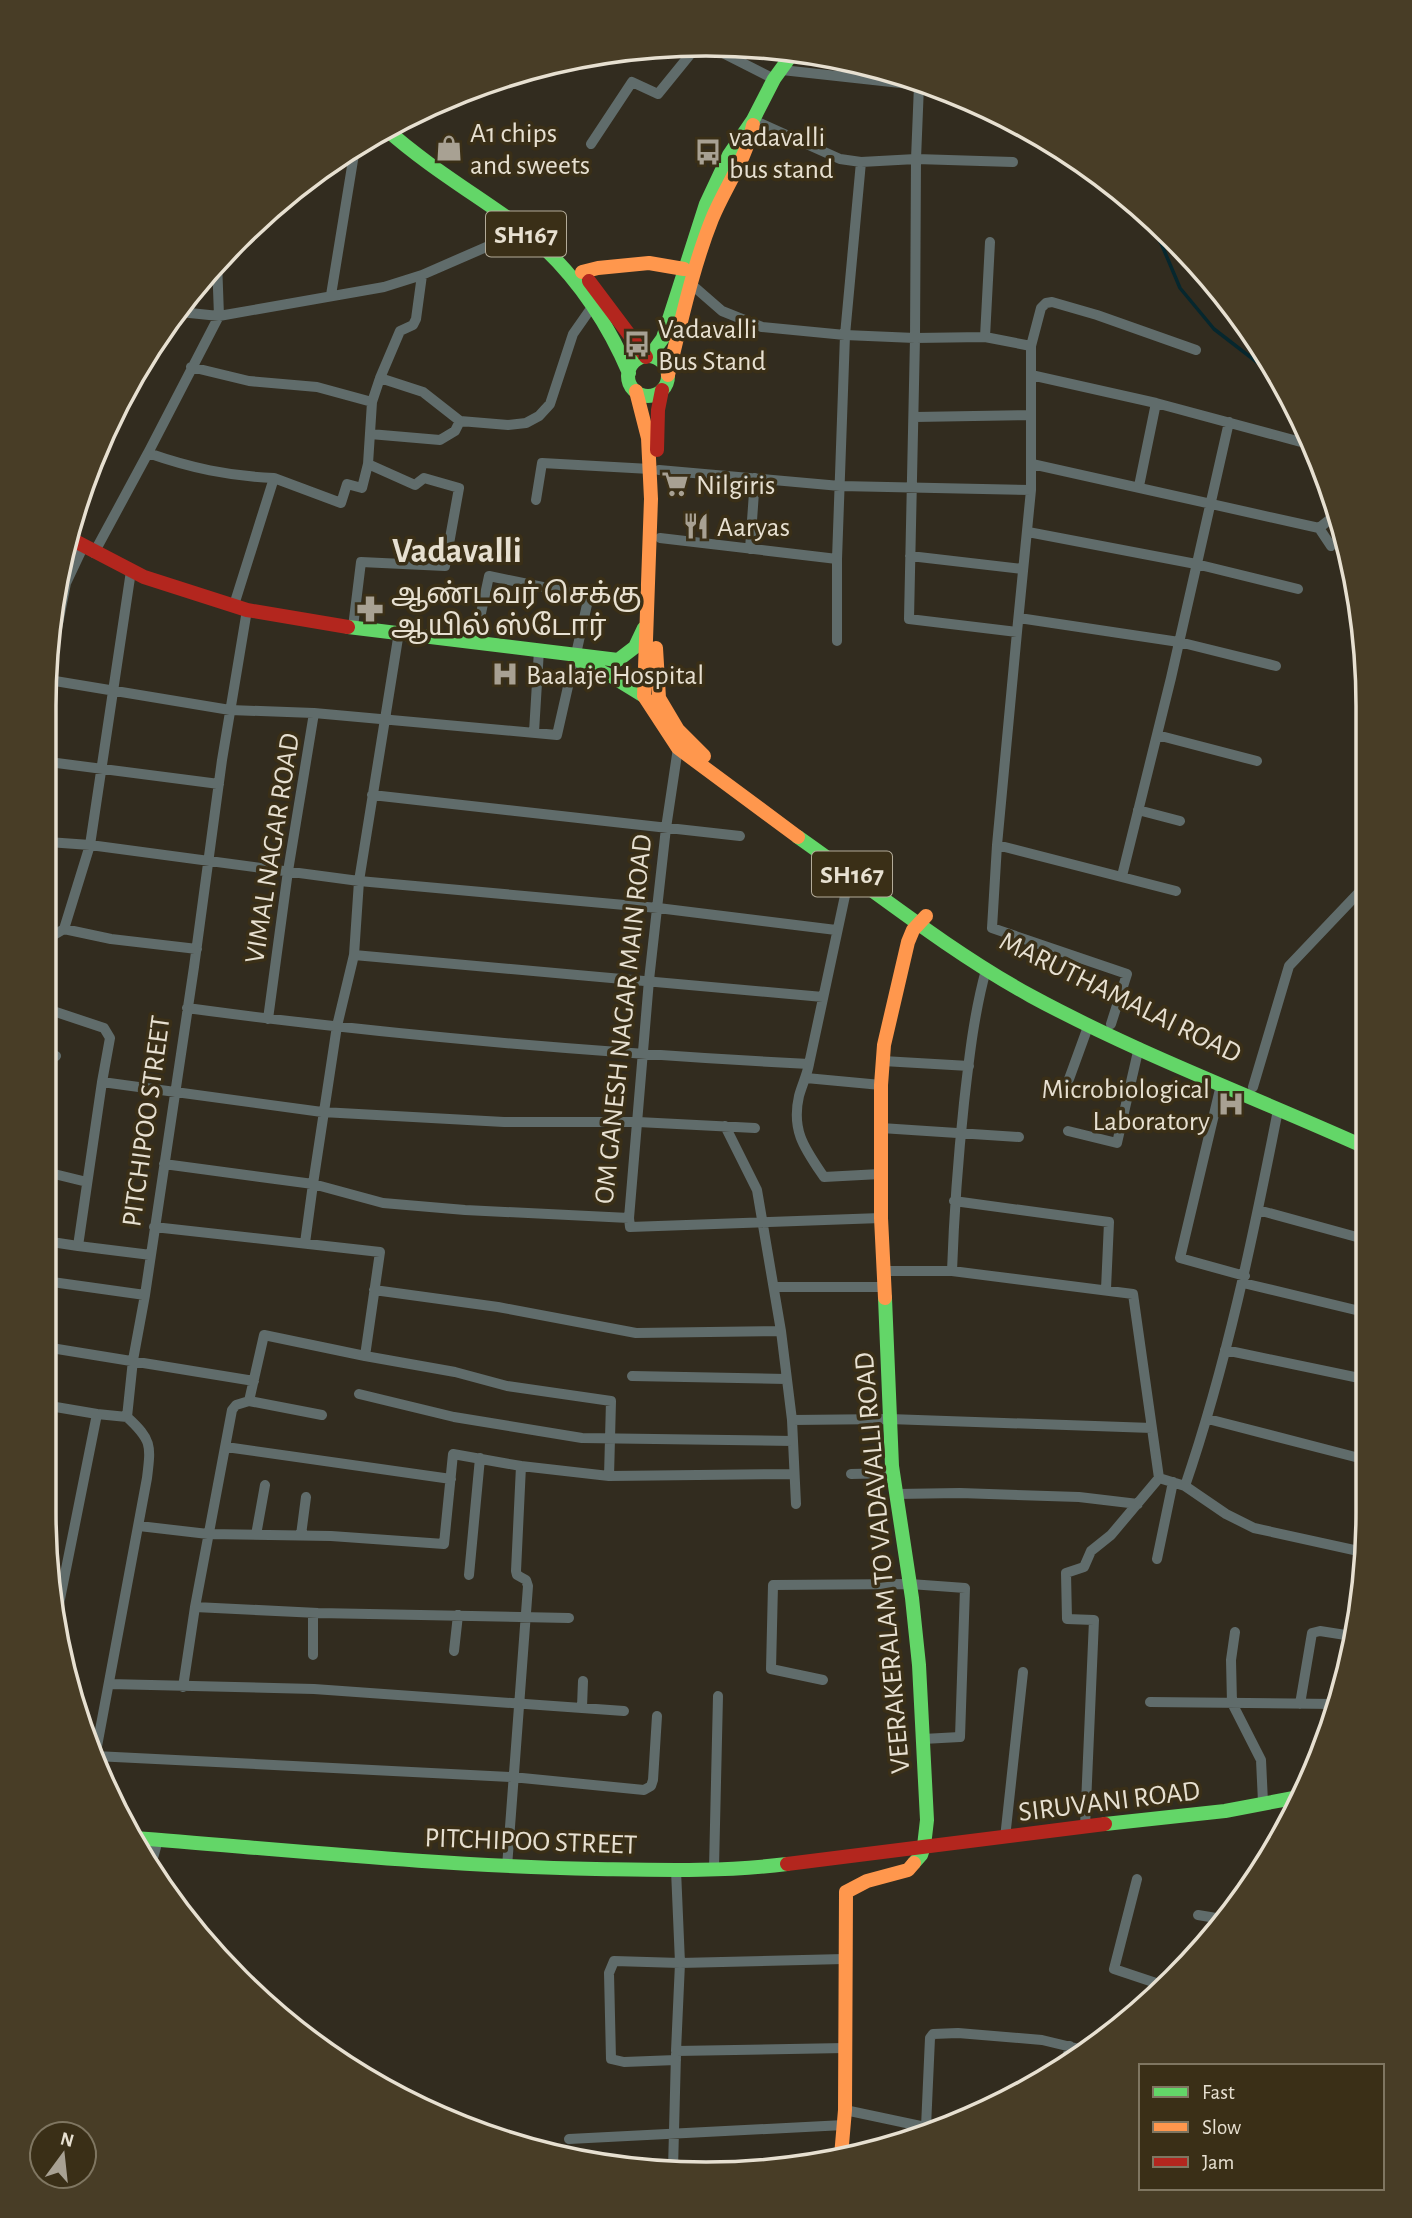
<svg xmlns="http://www.w3.org/2000/svg" width="1412" height="2218" font-family="'Alegreya Sans','Noto Sans Tamil',sans-serif">
<rect width="100%" height="100%" fill="#322c1f"/>
<g fill="none" stroke-linecap="round" stroke-linejoin="round">
<!-- stream -->
<path stroke="#06272e" stroke-width="3.5" d="M1136,203L1161,243L1180,288L1214,329L1280,380"/>
<!-- street -->
<path stroke="#606c6b" stroke-width="10" d="M711,47L774,79
M919,85L935,86
M753,120L840,159L861,162
M591,144L632,82L658,94L697,46
M217,261L219,316L148,453C191,468 228,476 274,478L234,605
M691,284L722,311L762,327L845,335L861,162L916,159L1013,162
M331,295L355,148
M180,312L219,316L384,287L422,275L523,231
M985,337L990,242
M1031,346L1041,308L1046,303L1052,302L1097,315L1196,350
M191,367L249,381L317,387L372,402
M380,378L400,331L413,325L416,319L422,275
M915,417L1030,415
M370,434L440,440L455,431L460,421
M1032,464L1319,528
M659,470L840,486L1031,490V375L1156,403L1312,445
M274,478L341,503L347,484L362,488L368,464
M1139,486L1156,403
M1031,490L1017,632L909,619L915,338L985,337L1031,346V375
M536,500L542,463L650,469
M1028,532L1196,564L1298,589
M660,538L837,559L845,335L915,338L916,159L919,85L782,70
M1331,546L1319,528L1338,513
M750,549L755,478
M94,553L148,453
M910,556L1023,569
M131,571L90,845L359,881L658,908L836,930
M1019,618L1179,642L1276,666
M353,627L361,562L445,566L459,488L424,478L415,485L368,464L372,402L380,378L423,392L460,421L508,425L526,423L539,416L550,404L573,334L594,304
M1017,632L997,845L992,928L1127,974L1111,1024
M475,641L489,576L582,595L588,600L576,654
M837,641V559
M53,649L66,583L83,547
M49,680L230,710L314,713
M534,732L539,650
M1157,735L1257,761
M49,762L219,784
M372,795L740,836
M1138,810L1180,821
M997,845L1176,891
M1122,876L1171,678L1229,422
M64,929L111,939L197,949
M47,939L64,929L90,845L48,842
M354,955L823,997
M187,1008C393,1036 601,1053 809,1064L846,891L858,879L868,874
M47,1009L104,1028L110,1038L102,1082
M268,1019L288,871L314,713L557,735L574,660
M47,1053L56,1056
M883,1061L969,1066
M809,1064C807,1075 802,1085 799,1096C791,1131 805,1149 824,1177L880,1174
M806,1078L881,1085
M1069,1079L1089,1024
M1221,1085L1180,1258L1245,1276
M1253,1087L1289,966L1366,885
M1278,1110C1253,1237 1227,1363 1185,1486L1226,1514L1254,1528L1363,1552
M881,1128L1019,1137
M1068,1131L1117,1143L1139,1047
M164,1164L313,1184L337,1026L354,955L359,881L399,632
M46,1172L87,1182
M954,1201L1109,1222L1106,1289
M1258,1210L1364,1239
M629,1218L630,1227L881,1218
M154,1227L380,1252L365,1356L455,1372L507,1386L611,1401L609,1476L521,1466L516,1571L517,1575L526,1580L528,1586L507,1867
M45,1241L78,1246
M305,1243L313,1184L383,1203L465,1210L629,1218L649,980L666,828L678,748
M151,1255L78,1246L102,1082L322,1112L504,1122H638L755,1128
M883,1271H952L1133,1294L1159,1478L1185,1486
M952,1271C954,1215 958,1159 964,1103C969,1059 974,1013 986,970
M45,1281L145,1295
M1243,1283L1364,1312
M775,1287H884
M374,1290L498,1307L636,1333L781,1331L757,1190L725,1126
M781,1331L792,1420L889,1419L1152,1428
M45,1347L254,1381
M1225,1350L1364,1379
M632,1376L786,1379
M359,1394L454,1417L582,1438L793,1441
M249,1401L322,1415
M44,1405L97,1414
M1208,1419L1363,1459
M792,1420L796,1504
M226,1447L451,1479
M851,1474L893,1473
M609,1476L794,1474
M896,1494L960,1493L1079,1497L1138,1504
M139,1526L208,1534L331,1536L444,1544L453,1454L521,1466
M256,1535L265,1485
M301,1535L306,1497
M1157,1559L1173,1482
M469,1575L480,1458
M59,1604L97,1414L127,1417L133,1360L145,1295L194,967L222,760L247,610
M195,1607L232,1410L236,1405L249,1401L264,1335L365,1356
M313,1613V1655
M1235,1632L1231,1660L1232,1703L1261,1760L1263,1802
M454,1651L458,1615
M823,1680L771,1669L773,1585L910,1584L965,1588L960,1737L923,1739
M109,1684L314,1689L624,1711
M183,1687L195,1607L318,1613L569,1618
M1150,1702L1334,1704
M1300,1704L1312,1633L1320,1631L1352,1636
M582,1707L583,1681
M95,1756L512,1777L644,1790L651,1786L653,1780L657,1716
M95,1757L147,1478C151,1445 152,1440 127,1417
M1085,1827L1094,1620L1067,1619L1066,1573L1084,1567L1091,1551L1111,1535L1159,1478
M1005,1838L1023,1672
M714,1868L718,1696
M150,1869L158,1840
M676,1870L680,1963L676,2051L845,2048
M1137,1879L1114,1969L1162,1985
M1198,1915L1222,1919
M676,2060L624,2062L611,2059L609,1973L614,1961L680,1963L844,1959
M1065,2067L1070,2046
M845,2110L930,2128
M926,2127L930,2038L933,2034L958,2033L1042,2040L1088,2051
M569,2139L844,2125
M673,2169L676,2054"/>
<!-- fast -->
<path stroke="#63d668" stroke-width="14" d="M386,129C425,164 470,191 512,221C566,261 603,312 629,373
M650,356L663,338L706,204L729,155L753,120L774,79L795,50
M628 376a20 20 0 1 1 40 0a20 20 0 1 1-40 0Z
M348,627L618,660L635,647L644,628
M581,662L613,677L644,696
M798,837C875,891 949,951 1031,996C1138,1054 1254,1097 1365,1147
M885,1298L892,1466L912,1598L919,1665L927,1820L924,1846L921,1855L914,1863
M1105,1824L1225,1811L1299,1797
M135,1838C288,1850 442,1866 596,1869C659,1870 723,1872 787,1864"/>
<!-- slow -->
<path stroke="#ff974d" stroke-width="14" d="M582,272L598,268L649,263L684,269
M668,375C681,323 692,269 712,219C725,187 746,160 753,125
M636,391L648,438L651,499L644,696L678,748L798,837
M656,648L659,698L678,730L704,756
M885,1298L881,1218V1085L884,1045L908,942L913,930L926,916
M841,2156L845,2110L846,1892L867,1881L908,1870L914,1863"/>
<!-- jam -->
<path stroke="#b3261e" stroke-width="14" d="M589,281L646,357
M657,450L658,410L662,390
M73,540L144,577L247,610L348,627
M787,1864L1105,1824"/>
</g>
<!-- icons -->
<defs>
<g id="shop-bare" transform="scale(2.1)"><path d="M-5-2.5h2.3a2.7 3.5 0 0 1 5.4 0H5L5.5 6h-11ZM-1.5-2.5h3a1.5 2.3 0 0 0-3 0Z" fill="#a8a193" stroke="#3a2f17" stroke-width="2.5" paint-order="stroke"/></g>
<g id="bus-bare" transform="scale(2.1)"><path d="M-5-6H5V4H4V6H2V4H-2V6H-4V4H-5ZM-3.5-4V0h7V-4ZM-3.5 1.2v1.5H-2V1.2ZM2 1.2v1.5H3.5V1.2Z" fill="#a8a193" stroke="#3a2f17" stroke-width="2.5" paint-order="stroke"/></g>
<g id="supermarket-bare" transform="scale(2.1)"><path d="M-6-5.5h2.5l.6 2H6L4.5 2H-2.5L-4.4-4H-6ZM-1.5 3.2a1.3 1.3 0 1 0 .1 0ZM3 3.2a1.3 1.3 0 1 0 .1 0Z" fill="#a8a193" stroke="#3a2f17" stroke-width="2.5" paint-order="stroke"/></g>
<g id="restaurant-bare" transform="scale(2.1)"><path d="M-5-6h1v4h1v-4h1v4h1v-4h1v5L-1.5 .5V6h-2V.5L-5-1ZM5-6V6H3V1.5H1.5Q1.5-4 5-6Z" fill="#a8a193" stroke="#3a2f17" stroke-width="2.5" paint-order="stroke"/></g>
<g id="pharmacy-bare" transform="scale(2.1)"><path d="M-2-6h4v4h4v4h-4v4h-4v-4h-4v-4h4Z" fill="#a8a193" stroke="#3a2f17" stroke-width="2.5" paint-order="stroke"/></g>
<g id="hospital-bare" transform="scale(2.1)"><path d="M-5-5h3v3.5h4V-5h3V5h-3V1.5h-4V5h-3Z" fill="#a8a193" stroke="#3a2f17" stroke-width="2.5" paint-order="stroke"/></g>
</defs>
<g fill-rule="evenodd">
<use href="#shop-bare" x="449" y="148"/>
<use href="#bus-bare" x="708" y="152"/>
<use href="#bus-bare" x="637" y="344"/>
<use href="#supermarket-bare" x="675" y="484"/>
<use href="#restaurant-bare" x="696" y="526"/>
<use href="#pharmacy-bare" x="370" y="609"/>
<use href="#hospital-bare" x="505" y="674"/>
<use href="#hospital-bare" x="1231" y="1104"/>
</g>
<g text-anchor="middle" stroke-width="7" stroke-linejoin="round" paint-order="stroke">
<!-- shield labels -->
<g fill="#3a2f17" stroke="#b3ab99" stroke-width="2">
<rect x="486" y="211.5" width="80" height="45" rx="5"/>
<rect x="812" y="851.5" width="80" height="45" rx="5"/>
</g>
<g font-size="26" font-weight="bold" fill="#e7e0d1">
<text x="526" y="243">SH167</text>
<text x="852" y="883">SH167</text>
</g>
<!-- poi labels -->
<g font-size="28" fill="#e7e0d1" stroke="#3a2f17" text-anchor="start">
<text x="470" y="142">A1 chips<tspan x="470" dy="32">and sweets</tspan></text>
<text x="729" y="146">vadavalli<tspan x="729" dy="32">bus stand</tspan></text>
<text x="658" y="338">Vadavalli<tspan x="658" dy="32">Bus Stand</tspan></text>
<text x="696" y="494">Nilgiris</text>
<text x="717" y="536">Aaryas</text>
<text x="391" y="603">ஆண்டவர் செக்கு<tspan x="391" dy="32">ஆயில் ஸ்டோர்</tspan></text>
<text x="526" y="684">Baalaje Hospital</text>
<text x="1210" y="1098" text-anchor="end">Microbiological<tspan x="1210" dy="32">Laboratory</tspan></text>
</g>
<!-- street labels -->
<g font-size="28" fill="#e7e0d1" stroke="#3a2f17">
<text transform="translate(271 848) rotate(-81)" y="10">VIMAL NAGAR ROAD</text>
<text transform="translate(1121 996) rotate(26)" y="10">MARUTHAMALAI ROAD</text>
<text transform="translate(622 1019) rotate(-84)" y="10">OM GANESH NAGAR MAIN ROAD</text>
<text transform="translate(145 1121) rotate(-82)" y="10">PITCHIPOO STREET</text>
<text transform="translate(881 1563) rotate(-95)" y="10">VEERAKERALAM TO VADAVALLI ROAD</text>
<text transform="translate(1109 1800) rotate(-7)" y="10">SIRUVANI ROAD</text>
<text transform="translate(531 1840) rotate(2)" y="10">PITCHIPOO STREET</text>
</g>
<!-- district labels -->
<g font-size="35" font-weight="bold" fill="#e7e0d1" stroke="#3a2f17">
<text x="457" y="562">Vadavalli</text>
</g>
</g>
<!-- crop -->
<path d="M0 0H1412V2218H0ZM706 56H706A650 650 0 0 1 1356 706V1512A650 650 0 0 1 706 2162H706A650 650 0 0 1 56 1512V706A650 650 0 0 1 706 56Z" fill="#483d26" fill-rule="evenodd"/>
<path fill="none" stroke="#e7e0d1" stroke-width="3.5" d="M706 56H706A650 650 0 0 1 1356 706V1512A650 650 0 0 1 706 2162H706A650 650 0 0 1 56 1512V706A650 650 0 0 1 706 56Z"/>
<!-- legend -->
<rect x="1139" y="2064" width="245" height="126" fill="#3a2f17" stroke="#7f7661" stroke-width="2"/>
<rect x="1153" y="2087" width="35" height="10" fill="#63d668" stroke="#7f7661" stroke-width="2"/>
<text x="1202" y="2099" font-size="21" fill="#e7e0d1">Fast</text>
<rect x="1153" y="2122" width="35" height="10" fill="#ff974d" stroke="#7f7661" stroke-width="2"/>
<text x="1202" y="2134" font-size="21" fill="#e7e0d1">Slow</text>
<rect x="1153" y="2157" width="35" height="10" fill="#b3261e" stroke="#7f7661" stroke-width="2"/>
<text x="1202" y="2169" font-size="21" fill="#e7e0d1">Jam</text>
<!-- north arrow -->
<g transform="translate(63 2155) rotate(15)"><circle r="33" fill="#3a2f17" stroke="#7f7661" stroke-width="2"/>
<path d="M0-5L12 26L0 18L-12 26Z" fill="#a8a193"/>
<text y="-10" font-size="19" font-weight="bold" text-anchor="middle" fill="#e7e0d1">N</text>
</g>
</svg>
